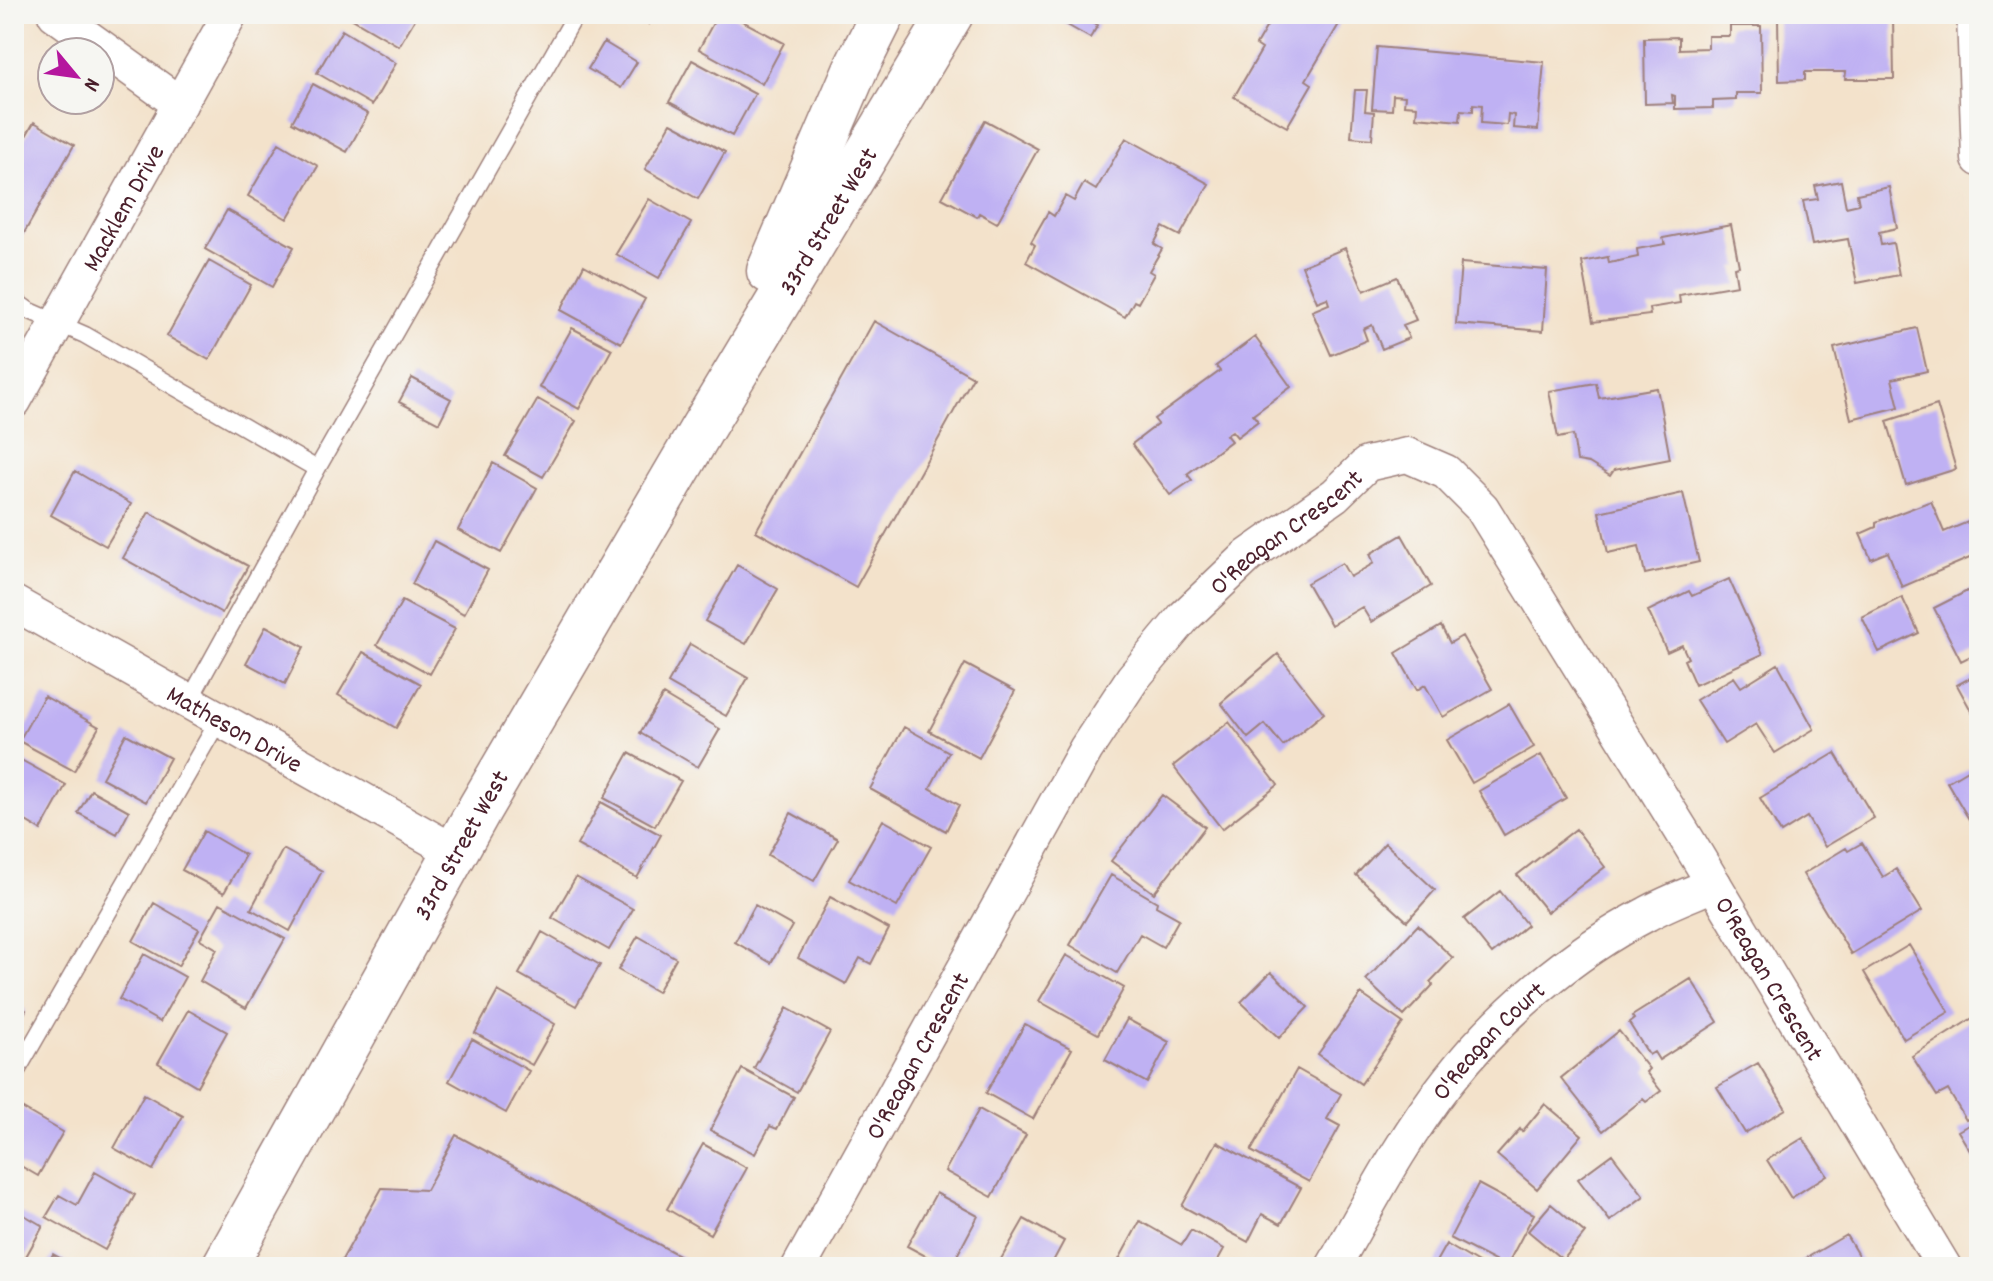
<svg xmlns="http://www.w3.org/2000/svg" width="1993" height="1281" font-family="Dekko,sans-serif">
<rect width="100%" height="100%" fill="#f6f6f2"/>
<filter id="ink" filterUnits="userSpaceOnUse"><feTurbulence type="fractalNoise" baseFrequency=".0125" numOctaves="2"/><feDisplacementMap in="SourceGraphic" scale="16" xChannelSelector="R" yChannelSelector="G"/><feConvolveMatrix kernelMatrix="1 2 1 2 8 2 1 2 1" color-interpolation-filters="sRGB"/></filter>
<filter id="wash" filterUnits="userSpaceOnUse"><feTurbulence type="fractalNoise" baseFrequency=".006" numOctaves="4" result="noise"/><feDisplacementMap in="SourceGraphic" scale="32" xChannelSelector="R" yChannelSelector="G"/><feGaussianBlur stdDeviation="1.8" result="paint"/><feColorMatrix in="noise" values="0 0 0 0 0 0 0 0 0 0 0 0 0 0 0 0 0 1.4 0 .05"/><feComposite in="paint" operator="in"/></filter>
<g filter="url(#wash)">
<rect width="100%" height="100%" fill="#f3e2cb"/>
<g id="blocks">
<!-- building -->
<path fill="#bfb1f3" d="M353,14H418L399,46L351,18Z
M633,14H655L649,24Z
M718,14H729L784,43L762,84L699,49Z
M1048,14H1092L1089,20L1098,25L1090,38Z
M1274,14H1345L1306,80L1312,84L1287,127L1234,97L1262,49L1256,45Z
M1810,14H1836L1837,17L1893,16L1894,79H1845L1846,72H1805V80L1779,81L1778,18L1810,17Z
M1730,26H1761L1762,93H1736V100L1713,101V108L1675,109V96L1672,95L1673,103L1645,104L1644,38L1679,37V49L1708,48V36H1730Z
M342,30L396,63L372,105L317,73Z
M604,42L637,62L621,88L588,69Z
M1377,47L1544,62L1538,130L1513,128L1514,115L1508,114L1507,125L1481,123L1482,105L1473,104V111L1461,110L1460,121L1416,117L1417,106L1404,105L1405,96L1393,95L1392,110L1372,109Z
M692,60L755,94L732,136L669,102Z
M313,84L368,114L347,152L292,122Z
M1355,90H1367L1365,111L1374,112L1372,139L1351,137Z
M985,120L1038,149L997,223L979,213L977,217L942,198Z
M34,122L74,145L19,242L14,239V157Z
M671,123L725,152L698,199L645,169Z
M1126,138L1209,184L1180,236L1163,227L1154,244L1162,249L1149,271L1154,274L1138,303L1134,301L1125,317L1026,262L1035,245L1031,242L1048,212L1054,216L1065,196L1074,201L1084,183L1096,190Z
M279,143L318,166L287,219L248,196Z
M1841,181L1846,207L1859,204L1857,194L1889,187L1897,228L1879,232L1881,245L1893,243L1899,275L1857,283L1848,239L1812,245L1803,201L1818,199L1815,186Z
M649,199L691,223L659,278L616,254Z
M227,210L294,247L272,287L205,249Z
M1731,225L1739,266L1734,267L1737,285L1679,295L1680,303L1649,308L1650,315L1593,322L1582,262L1608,257L1609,263L1638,257L1637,249L1665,244L1663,238Z
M1345,248L1364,291L1397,277L1416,320L1403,325L1409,338L1382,349L1372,325L1363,329L1367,340L1331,355L1312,311L1329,304L1327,298L1317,302L1302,266Z
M209,261L251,285L209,360L167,336Z
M1461,263L1547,270L1543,331L1456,324Z
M584,265L645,299L621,343L561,310Z
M874,321L973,377L856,587L756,531Z
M572,328L612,349L579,409L539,387Z
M1917,328L1927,371L1892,379L1899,407L1851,419L1834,348Z
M1255,337L1291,387L1253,415L1258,421L1237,437L1232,431L1226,435L1231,441L1187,474L1192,480L1170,495L1132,444L1158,424L1154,419L1220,371L1216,366Z
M412,378L451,399L439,423L399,402Z
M1596,383L1599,398L1657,388L1670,459L1614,470L1610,476L1589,463L1577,461L1573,435L1558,438L1549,391Z
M538,399L576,421L543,477L505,456Z
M1937,405L1956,469L1906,485L1887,421Z
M493,463L537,488L501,553L458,530Z
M75,471L131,504L106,546L51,515Z
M1683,493L1699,562L1645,574L1639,546L1608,553L1599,512Z
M1931,501L1944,532L1975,519L1979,530V554L1902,587L1888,552L1871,559L1860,534L1876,527V522Z
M149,512L248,566L222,613L123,558Z
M1402,535L1431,586L1371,622L1362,607L1331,625L1307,583L1342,563L1350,577L1374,563L1370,554Z
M434,541L488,570L464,614L412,584Z
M737,565L778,589L746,644L705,621Z
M1729,579L1763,654L1695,685L1684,660L1688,658L1682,645L1667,652L1648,611L1689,591L1692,596Z
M1979,585V652L1961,661L1934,608Z
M1902,597L1919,633L1879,652L1862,617Z
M402,601L455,629L430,674L377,645Z
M266,626L304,647L285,684L246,663Z
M1441,626L1450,643L1462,636L1492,689L1443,717L1425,685L1417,690L1396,653Z
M690,644L748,678L726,716L668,683Z
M363,652L421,684L396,728L338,695Z
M1278,654L1324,713L1283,746L1265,724L1248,738L1221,703Z
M965,664L1015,691L979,758L929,731Z
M1778,664L1814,729L1775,753L1756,724L1724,744L1696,700L1734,677L1741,687Z
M1979,673V725L1957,685Z
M663,695L720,729L698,767L640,733Z
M44,696L99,727L74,771L19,741Z
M1509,704L1534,747L1472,783L1447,740Z
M1229,722L1278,785L1222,829L1173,766Z
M904,727L949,752L930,788L959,805L946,831L870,789Z
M126,734L170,758L146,802L102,778Z
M629,753L681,781L655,826L604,798Z
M1835,753L1874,818L1825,847L1807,817L1781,833L1760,798Z
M1541,755L1566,798L1504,835L1479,791Z
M14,756L66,785L41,830L14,814Z
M1979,763V815L1970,821L1947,782Z
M91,790L129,811L117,834L78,813Z
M1162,795L1205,827L1154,893L1111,861Z
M601,802L661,835L637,878L577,845Z
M791,813L838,839L814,881L768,855Z
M883,820L931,847L897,907L849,880Z
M1576,829L1605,867L1547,912L1517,875Z
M204,831L245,855L224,893L182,870Z
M1385,843L1435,890L1407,921L1356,875Z
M1862,843L1883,877L1896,869L1922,911L1851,954L1803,874L1846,848L1848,851Z
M283,849L322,871L290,931L251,909Z
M1111,875L1157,902L1156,906L1179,919L1163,947L1140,934L1117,973L1070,945Z
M576,877L633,909L609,950L552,918Z
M1500,891L1527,925L1492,954L1464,919Z
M830,897L889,929L871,964L860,958L846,984L798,958Z
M154,903L199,929L178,966L133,941Z
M220,903L285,939L246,1008L200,981L217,949L200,939Z
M755,905L792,926L771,963L735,942Z
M1418,925L1453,958L1430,982L1433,985L1404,1016L1366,980Z
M542,932L600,965L576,1006L519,974Z
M638,936L676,958L657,992L618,970Z
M1909,945L1949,1012L1904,1039L1864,972Z
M144,954L185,977L160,1022L119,999Z
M1066,955L1124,988L1098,1034L1039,1001Z
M1271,972L1308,1007L1279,1038L1241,1002Z
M1691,979L1718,1022L1659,1060L1654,1052L1649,1055L1629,1023L1634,1019L1632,1016Z
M498,991L555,1024L532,1065L475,1033Z
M1361,994L1403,1023L1361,1084L1318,1054Z
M14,1003L26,1010L14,1032Z
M787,1008L830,1032L797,1092L754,1068Z
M188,1010L227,1032L197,1086L158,1063Z
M1979,1014V1112L1966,1120L1948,1090L1937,1096L1912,1056Z
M1127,1019L1169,1042L1147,1083L1105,1060Z
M1025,1024L1072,1049L1033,1119L986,1093Z
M1619,1031L1649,1069L1646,1072L1661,1091L1646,1102L1643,1099L1603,1131L1561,1078Z
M472,1039L529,1071L506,1113L449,1081Z
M1758,1063L1786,1109L1745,1133L1717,1087Z
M742,1069L794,1097L777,1129L770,1126L755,1154L710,1130Z
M1297,1069L1341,1094L1327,1119L1340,1126L1309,1182L1251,1151Z
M144,1094L183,1116L153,1170L114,1148Z
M1545,1104L1582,1135L1537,1189L1497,1155L1520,1129L1522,1132Z
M18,1106L63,1132L38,1176L14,1162V1114Z
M979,1109L1026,1135L992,1197L945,1171Z
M1979,1119V1166L1958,1131Z
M456,1135L684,1258L679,1267H338L382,1188L426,1190Z
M1803,1138L1827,1175L1791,1198L1767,1160Z
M1217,1142L1301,1188L1281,1224L1262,1214L1248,1242L1182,1206Z
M703,1144L747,1168L710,1234L667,1209Z
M1612,1154L1644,1196L1610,1221L1578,1179Z
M95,1172L135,1195L105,1250L46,1217L59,1195L77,1205Z
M1478,1184L1534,1214L1506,1267L1450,1238Z
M936,1193L978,1216L951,1267H946L907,1246Z
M1551,1204L1585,1233L1563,1260L1528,1231Z
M14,1209L43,1226L24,1260L14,1254Z
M1024,1219L1064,1241L1050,1267H1016L1001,1259Z
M1140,1221L1182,1245L1191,1230L1224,1249L1214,1267H1120L1116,1265Z
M1846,1235L1865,1267H1791Z
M1446,1244L1485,1267H1433Z
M53,1254L76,1267H46Z"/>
</g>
</g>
<g filter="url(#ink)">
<use href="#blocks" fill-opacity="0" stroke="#9e807b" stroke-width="2"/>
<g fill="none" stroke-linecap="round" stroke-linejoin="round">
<!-- service casing -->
<g stroke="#9e807b" stroke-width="19">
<path id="service" d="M14,300L28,310L85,335L317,469
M189,701L317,469L576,14
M14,1076L220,718"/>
</g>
<!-- minor casing -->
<g stroke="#9e807b" stroke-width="37">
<g id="minor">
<path d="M55,14L180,104"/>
<path d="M1974,14L1979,159"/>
<path id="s1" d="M14,401L230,14"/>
<path id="s2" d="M14,603L455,852"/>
<path id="s3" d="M799,1267L1086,749L1133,678L1184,617L1248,556L1335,495L1367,464L1407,455L1446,472L1482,508L1688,841L1944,1267"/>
<path id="s4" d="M1333,1267C1369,1204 1403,1138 1448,1081C1500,1014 1572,953 1647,914C1668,902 1691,894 1714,884"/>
</g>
</g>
<!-- secondary casing -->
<g stroke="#9e807b" stroke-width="47">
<g id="secondary">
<path d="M769,271L855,70L883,14"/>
<path id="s5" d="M224,1267L480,808L703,427L951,14"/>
</g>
</g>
<!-- service -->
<use href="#service" stroke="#fff" stroke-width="16"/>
<!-- minor -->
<use href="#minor" stroke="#fff" stroke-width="34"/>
<!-- secondary -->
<use href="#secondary" stroke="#fff" stroke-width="44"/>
</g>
</g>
<g text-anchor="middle" stroke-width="8" stroke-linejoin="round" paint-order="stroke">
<!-- street labels -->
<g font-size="26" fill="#4a1f2b" stroke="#f6f6f2">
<text dy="9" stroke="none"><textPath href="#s1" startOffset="222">Macklem Drive</textPath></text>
<text dy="9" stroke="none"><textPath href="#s5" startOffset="1208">33rd Street West</textPath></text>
<text dy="9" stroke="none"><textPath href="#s3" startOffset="890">O'Reagan Crescent</textPath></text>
<text dy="9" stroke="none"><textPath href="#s2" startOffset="254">Matheson Drive</textPath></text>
<text dy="9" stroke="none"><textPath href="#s5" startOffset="484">33rd Street West</textPath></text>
<text dy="9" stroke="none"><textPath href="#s3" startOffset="1682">O'Reagan Crescent</textPath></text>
<text dy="9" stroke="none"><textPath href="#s4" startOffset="276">O'Reagan Court</textPath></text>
<text dy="9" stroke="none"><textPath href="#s3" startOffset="242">O'Reagan Crescent</textPath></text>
</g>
</g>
<!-- margin -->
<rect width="1993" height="1281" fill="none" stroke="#f6f6f2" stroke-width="48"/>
<!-- north arrow -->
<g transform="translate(76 76) rotate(119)"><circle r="38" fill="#f6f6f2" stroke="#b1a0a2" stroke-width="2"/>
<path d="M0-6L14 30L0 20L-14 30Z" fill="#b5179e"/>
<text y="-12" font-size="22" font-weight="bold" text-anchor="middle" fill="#4a1f2b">N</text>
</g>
</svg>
